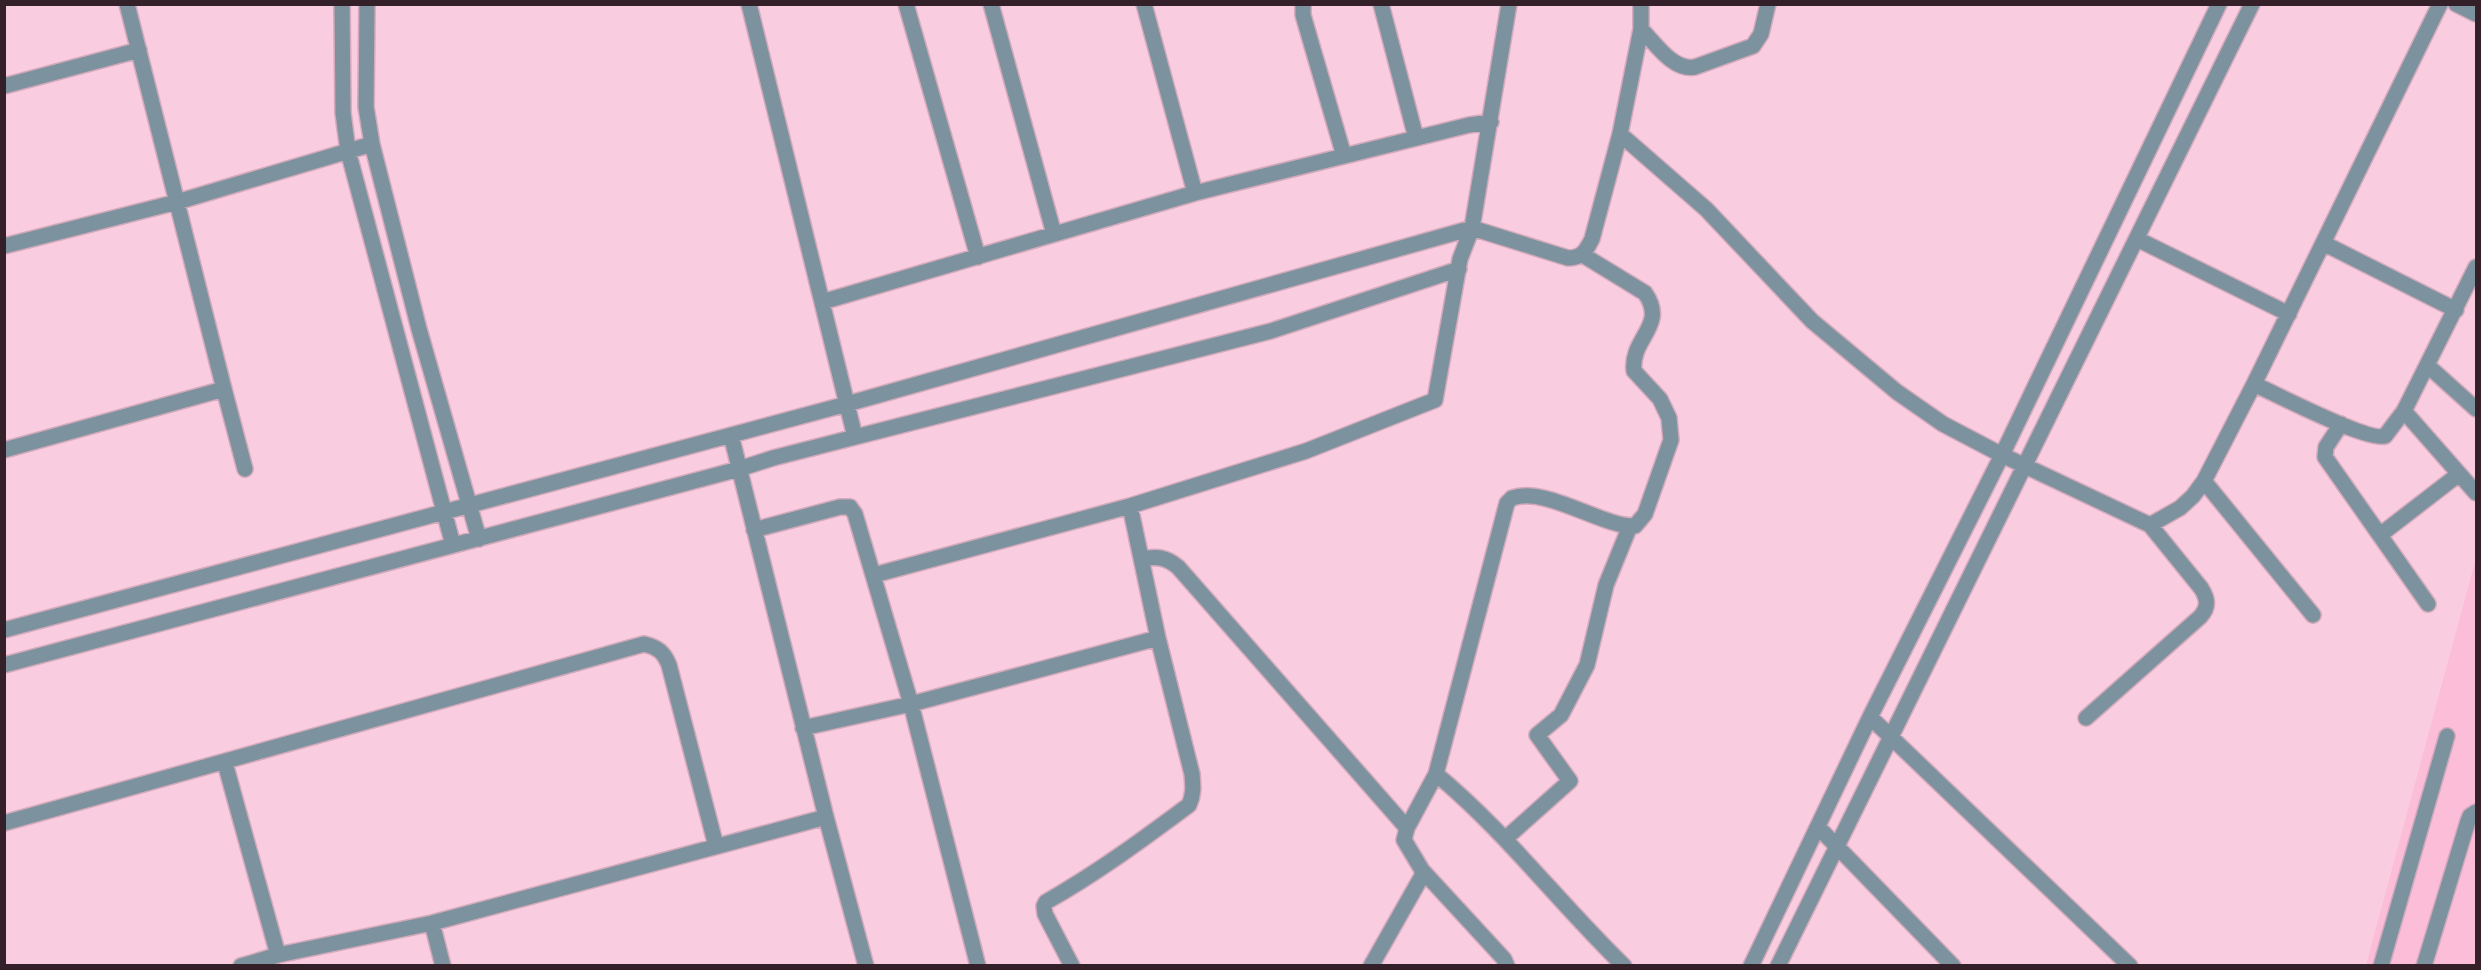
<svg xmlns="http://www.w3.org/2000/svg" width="2481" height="970" font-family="'Zilla Slab',serif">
<rect width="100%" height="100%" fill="#f9cddf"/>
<!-- built -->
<path fill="#fcbdd8" d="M2476,558V965H2366Z"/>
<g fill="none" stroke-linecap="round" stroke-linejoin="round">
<!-- minor casing -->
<g stroke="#d2aabb" stroke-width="18">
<path id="minor" d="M127,4L224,389
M342,4L343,113L348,151L453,545
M367,4L366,107L372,144L419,329L479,539
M749,4L855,437
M906,4L978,257
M991,4L1054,234
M1144,4L1195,193
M1303,4V15L1344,156
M1381,4L1416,138
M1641,4V29L1620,134L1706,209L1812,321L1897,392L1943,424L2002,455L2150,525L2180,508L2193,496L2204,481L2254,384L2440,4
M2456,4L2476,14
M1641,29C1656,44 1673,71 1695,67L1753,46L1761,34L1768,4
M4,86L139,50
M2137,239L2289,314
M2323,243L2456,310
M4,246L177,202L372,144
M1583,255L1645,293C1668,326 1630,338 1634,371L1660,399L1669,418L1671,440L1645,514L1635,526C1602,527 1546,486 1512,498L1507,503L1436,774C1505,831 1559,903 1624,966
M822,302L1195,193L1469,125L1491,122
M2427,365L2476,409
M2254,384C2275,394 2369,442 2385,436L2404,411L2476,267
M2404,411L2476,493
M2341,424L2326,447L2325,457L2428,604
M731,435L826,817L866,966
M4,450L224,389L245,469
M2204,481L2313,615
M754,530L840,507H850L855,514L911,704L978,966
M2380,535L2459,474
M1142,559C1157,556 1166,557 1178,567L1407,828
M874,575L1130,506L1306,451L1435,400L1460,259L1472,228L1509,4
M4,630L847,404L1472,228L1568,258C1582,258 1586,251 1592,239L1620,134
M4,665L739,469L773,458L1271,331L1459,269
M1870,717L2130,966
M2086,718L2200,617C2209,607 2208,599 2201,588L2150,525
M803,728L911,704L1158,638L1130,506
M225,763L278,955
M4,823L644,644C657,647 664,652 669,665L716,846
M1818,827L1953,966
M1505,839L1570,781L1537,735L1561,715L1587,665L1606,585L1630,526
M1422,870L1504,959L1507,966
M432,923L443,966
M241,966L278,955L432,923L826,817
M1072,966L1045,914L1044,906L1046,902C1097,873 1142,840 1189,805C1194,794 1193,786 1192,774L1158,638
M1371,966L1422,876V870L1404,840L1407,828L1436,774
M1751,966L1870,717L2002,455L2219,4
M1778,966L2252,4
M2381,966L2447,736
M2424,966L2468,821L2470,816L2476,812"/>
</g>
<!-- minor -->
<use href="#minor" stroke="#7c929e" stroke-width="15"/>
</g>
<!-- border -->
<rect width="2481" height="970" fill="none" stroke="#342029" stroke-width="12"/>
</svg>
